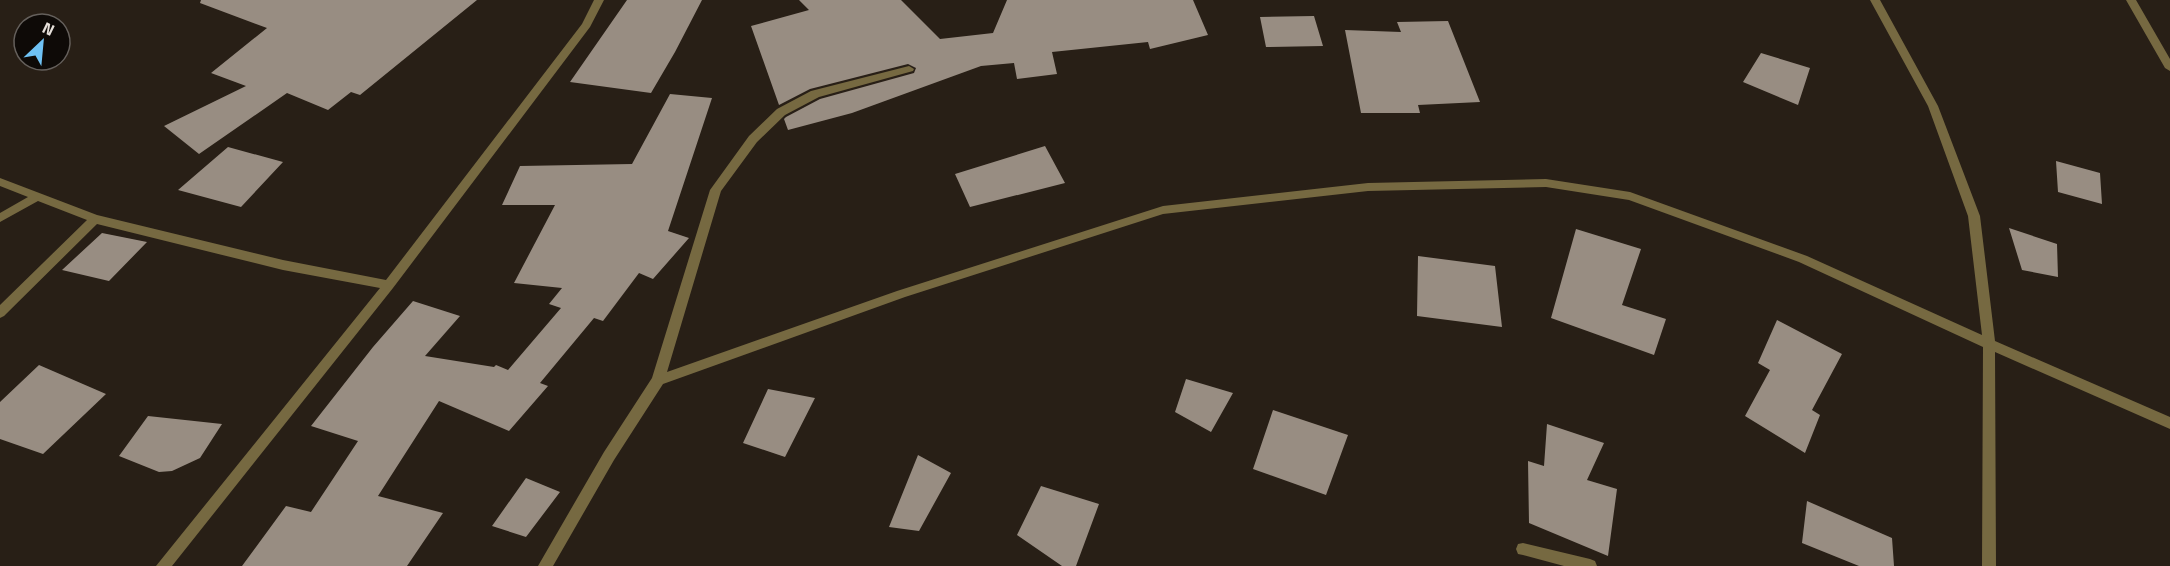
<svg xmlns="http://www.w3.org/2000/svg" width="2170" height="566" font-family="'Titillium Web',sans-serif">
<rect width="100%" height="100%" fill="#281f16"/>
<!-- building -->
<path fill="#988d82" d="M201,0H477L360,95L351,92L328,110L287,93L199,154L164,126L246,86L211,73L267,28L200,3Z
M627,0H702L675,52L651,93L570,82Z
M799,0H901L940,39L993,33L1007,0H1193L1208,35L1150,49L1148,42L1052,52L1057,74L1017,79L1014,63L981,66L852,113L788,130L784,119L786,117L820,99L914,73L916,68L908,64L810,89L779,105L751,26L809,10Z
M1314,16L1323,46L1266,47L1260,17Z
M1448,21L1480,102L1418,105L1420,113H1361L1345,30L1401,32L1397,22Z
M1761,53L1810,68L1798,105L1743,82Z
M670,94L712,98L668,231L689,238L653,279L639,273L603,321L594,318L540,383L548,386L509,431L439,401L378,496L443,513L407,566H242L286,506L311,512L358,441L311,426L373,347L413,301L460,316L425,356L494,367L496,365L508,370L561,308L549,304L562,288L514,283L555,205H502L520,166L632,164Z
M1045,146L1065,183L970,207L955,174Z
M228,147L283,162L241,207L178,190Z
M2056,161L2100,173L2102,204L2058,192Z
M2009,228L2057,244L2058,277L2022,270Z
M1576,229L1641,249L1622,305L1666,319L1654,355L1551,318Z
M102,233L147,242L109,281L62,270Z
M1418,256L1495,266L1502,327L1417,316Z
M1777,320L1842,354L1812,410L1820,415L1805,453L1745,416L1770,370L1758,363Z
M39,365L106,394L43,454L0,439V402Z
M1186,379L1233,393L1211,432L1175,412Z
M768,389L815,398L785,457L743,443Z
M1273,410L1348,435L1326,495L1253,469Z
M148,416L222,424L200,458L172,471L159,472L119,456Z
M1547,424L1604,443L1587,480L1617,489L1608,556L1529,523L1528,461L1544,466Z
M918,455L951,473L919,531L889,527Z
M526,478L560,492L526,537L492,526Z
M1041,486L1099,504L1076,566H1062L1017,535Z
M1807,501L1892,538L1894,566H1859L1802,543Z"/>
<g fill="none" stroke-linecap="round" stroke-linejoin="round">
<!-- street -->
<path fill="#766941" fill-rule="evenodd" d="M594,0H604L590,27L393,288L172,566H156L380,288L283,270L97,224L4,316L0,318V305L87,220L38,201L0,222V213L28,197L0,186V178L97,215L283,260L386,280L582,24Z
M1870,0H1880L1938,106L1980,216L1995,341L2170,417V429L1995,352L1996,566H1982L1983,347L1799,262L1629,200L1546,187L1368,191L1163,214L905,297L663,384L614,460L553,566H538L604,452L652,378L710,190L749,136L777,109L811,91L909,66L914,69L913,71L819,97L785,115L757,142L721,191L667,372L897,291L1163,206L1368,183L1546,179L1630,192L1807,256L1982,335L1968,216L1928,106Z
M2126,0H2136L2170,59V71L2165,68Z
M1523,543L1590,559L1595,561L1597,566H1564L1523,555L1518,554L1516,549L1518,544Z"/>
</g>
<!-- north arrow -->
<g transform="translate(42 42) rotate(26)"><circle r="28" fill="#0e0a07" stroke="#65605c" stroke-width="1.5"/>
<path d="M0-4.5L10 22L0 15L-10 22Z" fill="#6fc2f4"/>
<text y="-9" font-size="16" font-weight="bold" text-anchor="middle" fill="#e7e1db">N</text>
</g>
</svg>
